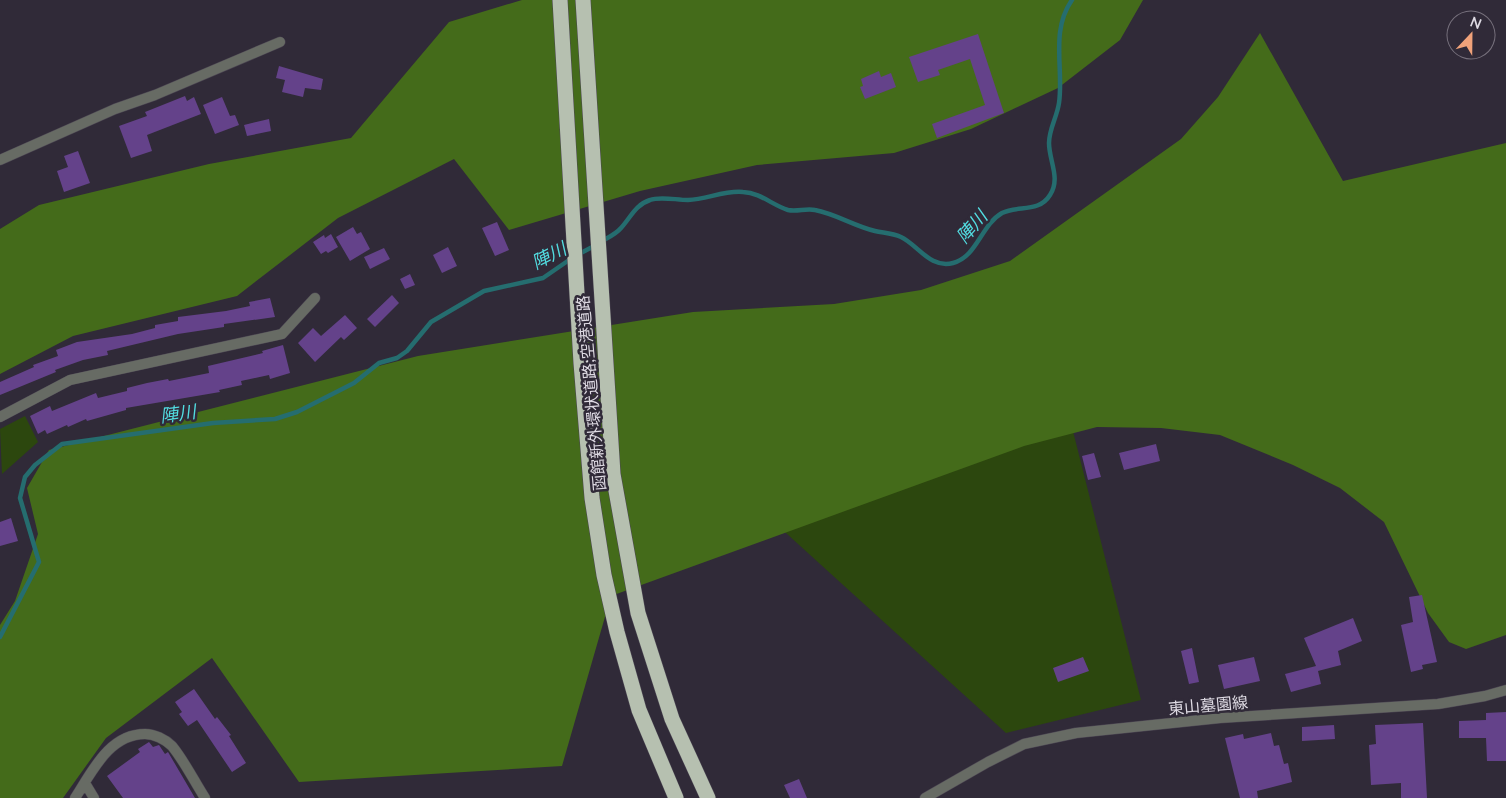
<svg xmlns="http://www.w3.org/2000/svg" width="1506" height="798" font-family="Lato,'Noto Sans JP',sans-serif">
<rect width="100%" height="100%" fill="#302a38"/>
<!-- green -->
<path fill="#2c470e" d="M1056,364L1141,700L1006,733L644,404Z
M25,416L38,442L2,474L0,429Z"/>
<!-- forest -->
<path fill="#446b1a" d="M522,0H1143L1120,40L1058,88L971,129L894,153L757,165L640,191L509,230L454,159L338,218L237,296L73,336L0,374V229L39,205L209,164L351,138L449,22Z
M1260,33L1343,181L1506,143V635L1466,649L1449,642L1428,613L1384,522L1340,488L1293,465L1220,435L1161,428L1097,427L1024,446L611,596L562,766L299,782L212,658L106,738L63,798H0V625L15,601L38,534L27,488L49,450L418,356L693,312L834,304L921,290L1010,261L1181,139L1218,97Z"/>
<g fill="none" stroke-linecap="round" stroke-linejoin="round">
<!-- stream -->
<path stroke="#256d6f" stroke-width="4.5" d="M602,241C609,237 616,234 621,228C631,217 635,205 650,200C660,196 676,200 688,200C706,200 724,190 743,192C761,193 772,205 788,210C797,212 806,208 815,210C836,214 854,226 875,231C884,233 892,233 901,237C918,245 930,269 953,263C977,257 981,225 1002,213C1018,205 1039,213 1050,195C1061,178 1049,161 1049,143C1049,129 1057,117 1059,103C1064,69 1050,31 1072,0
M579,254L596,245
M0,637L39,562L20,498L25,477L35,465L62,444L213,423L275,419L297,412L354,383L379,363L397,358L407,351L431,322L484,291L543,278L572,258"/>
</g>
<!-- building -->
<path fill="#64428a" d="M978,34L1004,113L937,138L932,124L985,105L970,59L938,70L940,75L918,82L909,57Z
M279,66L323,79L321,90L305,88L303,97L282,92L285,80L276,78Z
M879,71L881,77L891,73L896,87L865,99L860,87L863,86L861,79Z
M185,96L187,101L194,97L201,114L147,135L152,151L131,158L119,126L147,116L145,112Z
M222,97L230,116L235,115L239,125L215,134L203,105Z
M269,119L271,131L247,136L244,125Z
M78,151L90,183L64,192L57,171L68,167L64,156Z
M497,222L509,250L495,256L482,228Z
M353,227L357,234L361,232L370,249L350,261L336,237Z
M331,234L338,247L328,253L326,251L321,254L313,242L324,235L325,238Z
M448,247L457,266L442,273L433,255Z
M384,248L390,259L370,269L364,257Z
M410,274L415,285L405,289L400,279Z
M392,295L399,303L375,327L367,319Z
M270,298L275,317L224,324V327L178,334L107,351L108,355L83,360L55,370L56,372L0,395V382L34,367L33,365L58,356L56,350L77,342L132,334L155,328V325L178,321V317L226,311L250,306L249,302Z
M345,315L357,328L344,340L341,337L315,362L298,343L313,328L321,336Z
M283,345L290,373L270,379L269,375L241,381L242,385L219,390L220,392L126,408V410L87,421L86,419L68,427L67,425L47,434L45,430L38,434L30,416L50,406L52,411L96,393L98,398L127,391V388L147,383L168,379L169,381L209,373L208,366L263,353L262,351Z
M1156,444L1160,461L1124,470L1119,453Z
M1094,453L1101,477L1088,480L1082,456Z
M11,518L18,541L0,546V522Z
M1422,595L1437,662L1422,665L1423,669L1411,672L1401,625L1413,622L1409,597Z
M1353,618L1362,641L1338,651L1341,665L1318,671L1321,684L1291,692L1285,674L1316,666L1304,638Z
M1192,648L1199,682L1189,684L1181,651Z
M1083,657L1089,671L1058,682L1053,668Z
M1254,657L1260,681L1224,689L1218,665Z
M194,689L215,719L217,717L231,735L229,736L246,763L232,772L197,720L188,726L179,714L182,712L175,702Z
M1506,712V761H1487L1486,738H1459V721L1486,720V713Z
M1423,723L1427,798H1401V783L1371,785L1369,745L1376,744L1375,725Z
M1334,725L1335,739L1302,741V727Z
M1271,733L1274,746L1279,745L1284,764L1288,763L1292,782L1257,791L1258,798H1240L1225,738L1243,734L1244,739Z
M149,742L153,747L159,745L165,754L168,752L195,798H123L107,776L140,752L138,749Z
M799,779L807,798H790L784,785Z"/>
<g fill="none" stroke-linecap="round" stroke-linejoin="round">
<!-- minor casing -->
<g stroke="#4c4653" stroke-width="11">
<path id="minor" d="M0,160L115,109L155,95L280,42
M0,417L70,380L282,334L315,298
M85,783L94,798
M75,798C92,772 109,734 145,734C154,734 165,739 172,746C185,762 194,781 205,798"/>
</g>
<!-- tertiary casing -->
<g stroke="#4c4653" stroke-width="11">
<path id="tertiary" d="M925,798L988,762L1024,744L1076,733L1220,718L1438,704L1485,696L1506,690"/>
</g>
<!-- motorway casing -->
<g stroke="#4c4653" stroke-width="16">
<path id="motorway" d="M560,0L581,363L592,498L604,575L617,632L639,710L676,798
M583,0L613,474L638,613L672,719L708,798"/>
</g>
<!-- minor -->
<use href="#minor" stroke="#676b64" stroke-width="10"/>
<!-- tertiary -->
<use href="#tertiary" stroke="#676b64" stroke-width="10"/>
<!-- motorway -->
<use href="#motorway" stroke="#b6c0b0" stroke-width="15"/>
</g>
<g text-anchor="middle" stroke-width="5" stroke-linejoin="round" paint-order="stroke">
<!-- street labels -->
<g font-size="16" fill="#dedae3" stroke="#302a38">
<text transform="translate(591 393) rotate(-95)" y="6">函館新外環状道路;空港道路</text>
<text transform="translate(1208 705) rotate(-5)" y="6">東山墓園線</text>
</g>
<!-- water labels -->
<g font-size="18" font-style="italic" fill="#52dce0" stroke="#302a38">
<text transform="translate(972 227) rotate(-49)" y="6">陣川</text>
<text transform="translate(549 256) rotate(-27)" y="6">陣川</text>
<text transform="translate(178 414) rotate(-8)" y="6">陣川</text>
</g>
</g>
<!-- north arrow -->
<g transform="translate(1471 35) rotate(22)"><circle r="24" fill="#302a38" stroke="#76707c"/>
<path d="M0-4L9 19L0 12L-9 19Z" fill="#f0a27a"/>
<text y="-8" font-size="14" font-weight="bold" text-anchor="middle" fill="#dedae3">N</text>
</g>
</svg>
